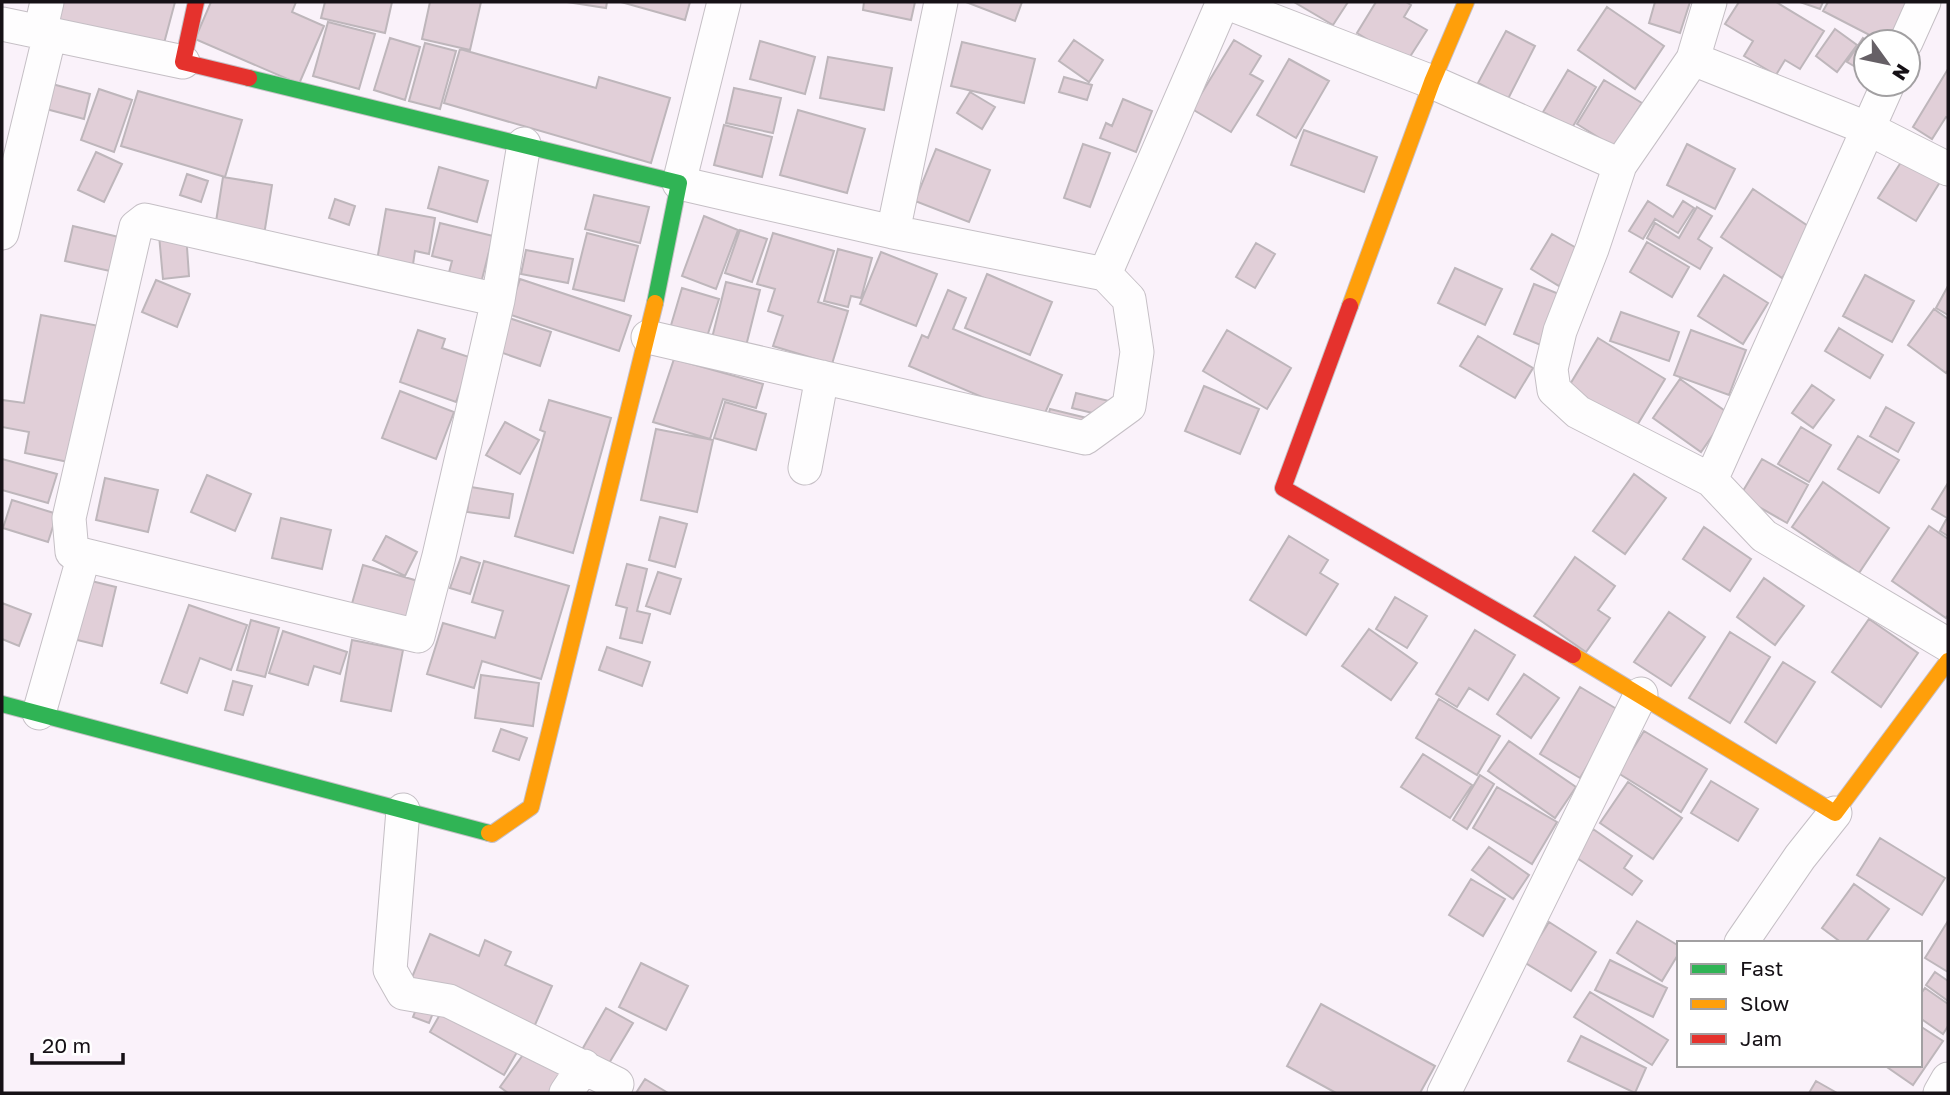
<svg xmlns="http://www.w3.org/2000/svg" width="1950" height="1095" font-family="'Golos Text',sans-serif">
<rect width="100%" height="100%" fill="#faf2fa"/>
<!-- building -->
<path fill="#e1cfd8" stroke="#beb6bb" stroke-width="2" d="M60,2H175L163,47L55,19Z
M211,2H296L292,12L324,26L299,84L195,39Z
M325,2H392L385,33L321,18Z
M430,2H481L470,50L422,39Z
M567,2H607L606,8Z
M621,2H690L685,20Z
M864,2H915L911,20L863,10Z
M966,2H1022L1015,21Z
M1294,2H1348L1333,25Z
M1376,2H1406L1411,5L1404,17L1427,30L1406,63L1357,33Z
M1655,2H1690L1680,33L1649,23Z
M1739,2H1776L1824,31L1800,69L1785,60L1776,75L1744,56L1753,41L1725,24Z
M1800,2H1823L1820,9Z
M1828,2H1915L1894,42H1883L1823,11Z
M1607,7L1664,46L1635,89L1578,50Z
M328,22L375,34L359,89L313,76Z
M1835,29L1857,45L1837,72L1816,56Z
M1506,31L1535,46L1508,99L1478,83Z
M390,38L420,47L405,100L374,90Z
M1863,38L1869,42H1866V73L1847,62Z
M1074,40L1103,60L1089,82L1059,61Z
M1234,40L1261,56L1250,74L1263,81L1231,132L1192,109Z
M760,41L815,57L805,94L750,79Z
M962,42L1035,59L1024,103L951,86Z
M425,43L456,51L440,109L409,101Z
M460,49L596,88L599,77L670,98L651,163L444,103Z
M828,57L892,68L884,110L820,98Z
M1289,59L1329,81L1296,138L1257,115Z
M1948,69V118L1946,117L1932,139L1913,127Z
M1568,70L1596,87L1572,128L1543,112Z
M1064,77L1092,85L1087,100L1059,92Z
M1604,80L1642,103L1614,147L1577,124Z
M52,84L90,94L84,119L46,109Z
M734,88L781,98L773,133L726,123Z
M99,89L132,100L114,152L81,140Z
M138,91L242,120L225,177L121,146Z
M970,92L995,107L982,129L957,113Z
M1123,99L1152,111L1136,152L1100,138L1106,123L1112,126Z
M798,110L865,129L847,193L780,175Z
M724,125L772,137L762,177L714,165Z
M1304,130L1377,157L1364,192L1291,165Z
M1083,144L1110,153L1090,207L1064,198Z
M1687,144L1735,169L1715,209L1667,185Z
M936,149L990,170L969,222L915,201Z
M96,152L122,164L104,202L78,190Z
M1903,159L1940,182L1916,221L1878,198Z
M439,167L488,181L477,222L428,208Z
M187,174L208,181L201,202L180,195Z
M223,177L272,185L264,235L215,228Z
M1753,189L1814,230L1782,278L1721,237Z
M594,195L649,207L640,243L585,229Z
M335,199L355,206L349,225L329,218Z
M1648,201L1673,217L1683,201L1694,208L1678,233L1655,219L1643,239L1629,231Z
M1697,207L1712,216L1698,239L1712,248L1700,269L1647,238L1655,223L1679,238Z
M386,209L435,218L429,254L415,251L412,271L376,266Z
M704,216L738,230L716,289L682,276Z
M440,223L493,236L480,287L447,280L452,261L432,256Z
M73,226L127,239L119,273L65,261Z
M740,230L767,239L752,282L725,273Z
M186,233L189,276L163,279L159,235Z
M587,233L638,246L624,301L573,289Z
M773,233L834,251L818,302L848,311L832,364L773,346L783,316L768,311L775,289L757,284Z
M1552,234L1580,250L1559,286L1531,269Z
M1647,242L1689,267L1672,297L1630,272Z
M1256,243L1275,254L1255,288L1236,277Z
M838,249L872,258L861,298L851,296L848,307L824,301Z
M526,250L573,259L568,283L521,274Z
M881,252L937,274L916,326L860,304Z
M1455,268L1502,289L1485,325L1438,303Z
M987,274L1052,302L1030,355L965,328Z
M1724,275L1768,303L1743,344L1698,316Z
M1865,275L1914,301L1892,342L1843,316Z
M520,279L631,316L619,351L508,314Z
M156,280L190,294L177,327L142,312Z
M726,282L760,290L746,346L712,338Z
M1534,284L1564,296L1543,346L1514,334Z
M1948,286V315L1936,308Z
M682,288L719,299L705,343L669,332Z
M948,290L966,298L953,329L1062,375L1041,422L909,366L922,335L928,338Z
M1934,309L1948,319V370L1946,373L1908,345Z
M1621,312L1679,332L1669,361L1610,341Z
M41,315L99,326L73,463L25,453L29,432L2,427V400L24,403Z
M509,318L551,332L540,366L497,351Z
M1839,328L1883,355L1870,378L1825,351Z
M418,330L445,339L442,348L472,358L456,402L400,382Z
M1227,330L1291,368L1267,409L1203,371Z
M1691,330L1746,350L1729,395L1674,375Z
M1478,336L1533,368L1515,398L1460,366Z
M1598,338L1665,379L1633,432L1566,391Z
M674,359L763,384L756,408L723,399L710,439L653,422Z
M1680,379L1728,413L1701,452L1653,418Z
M1812,385L1834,400L1813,428L1792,413Z
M1204,386L1259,409L1240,454L1185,431Z
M400,391L454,412L436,459L382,438Z
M1076,393L1113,402L1109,417L1072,408Z
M549,400L611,418L573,553L515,536L545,432L540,430Z
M725,402L766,414L756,450L714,438Z
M1886,407L1914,423L1898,452L1870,436Z
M1050,409L1087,418L1083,433L1046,424Z
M505,422L539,440L520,474L486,455Z
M1801,427L1831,445L1809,482L1778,464Z
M656,429L713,440L697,512L641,500Z
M1858,436L1899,460L1879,493L1838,469Z
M2,459L57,474L48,503L2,490Z
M1762,459L1808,485L1787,523L1740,496Z
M1634,474L1666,498L1625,554L1593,531Z
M207,475L251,494L235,531L191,512Z
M105,478L158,490L148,532L96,520Z
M1823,482L1889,528L1859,573L1792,527Z
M1948,483V536L1940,531L1947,518L1932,509Z
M471,487L513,494L509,518L467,512Z
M12,500L57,514L48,542L3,528Z
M660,517L687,524L675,567L649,560Z
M281,518L331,530L322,569L272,558Z
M1929,526L1948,539V615L1946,618L1892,581Z
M1704,527L1751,559L1730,591L1683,559Z
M386,536L417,552L405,576L373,560Z
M1289,536L1328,560L1320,573L1338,584L1306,635L1250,600Z
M461,557L480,563L470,594L450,588Z
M1575,557L1615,586L1598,610L1610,618L1586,652L1534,616Z
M484,561L569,586L541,679L482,661L474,688L427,674L443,623L495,638L503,611L472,602Z
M627,564L647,569L637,611L650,614L642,643L620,638L627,608L616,605Z
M363,565L418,581L406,623L351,607Z
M658,572L681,579L670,614L646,606Z
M79,578L116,587L102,646L65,637Z
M1764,578L1804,606L1775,645L1737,617Z
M1395,597L1427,616L1407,648L1376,629Z
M2,603L31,614L19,646L2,639Z
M189,605L247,625L231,670L200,658L187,693L161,683Z
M1669,612L1705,637L1671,686L1634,662Z
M1869,619L1918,653L1881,707L1832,672Z
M251,620L279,628L265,677L237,670Z
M1369,629L1417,663L1391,700L1342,666Z
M1475,630L1515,655L1488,700L1469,688L1457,707L1436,694Z
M283,631L347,652L340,674L314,666L308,685L269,673Z
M1730,632L1770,657L1730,723L1689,698Z
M352,640L403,650L391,711L341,701Z
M607,647L650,662L642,686L599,670Z
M1783,662L1815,682L1776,743L1745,722Z
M1524,674L1559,698L1531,738L1497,714Z
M481,675L539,683L533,726L475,718Z
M233,681L252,686L243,715L225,710Z
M1580,687L1620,711L1580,778L1540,754Z
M1439,699L1500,736L1477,775L1416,738Z
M501,729L527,738L519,760L493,751Z
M1644,731L1707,769L1681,812L1618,773Z
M1509,741L1576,787L1555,818L1488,771Z
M1423,754L1472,785L1450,818L1401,787Z
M1480,775L1494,784L1467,829L1453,820Z
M1711,781L1758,809L1738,841L1691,813Z
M1628,782L1682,818L1653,859L1600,823Z
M1497,787L1557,822L1532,864L1473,828Z
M1593,829L1632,856L1624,868L1642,881L1632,895L1574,856Z
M1880,838L1945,878L1922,915L1857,875Z
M1489,847L1529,875L1513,899L1472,870Z
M1471,879L1505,899L1483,936L1449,915Z
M1854,884L1889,909L1865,943H1842L1822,928Z
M1637,921L1679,946V953L1662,981L1617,953Z
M1948,921V972L1925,958Z
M1549,922L1596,952L1571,991L1524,962Z
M430,934L479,956L485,940L511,952L505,965L552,986L531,1034L410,982Z
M1610,960L1667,988L1653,1017L1595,990Z
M641,963L688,986L666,1030L619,1007Z
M1935,972L1948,981V1001L1926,985Z
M1925,988L1948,1004V1026L1943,1034L1920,1018V995Z
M1590,992L1668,1040L1652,1065L1574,1017Z
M419,1002L435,1008L429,1023L413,1017Z
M447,1002L521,1045L504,1075L430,1032Z
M1321,1004L1435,1066L1420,1093H1336L1287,1066Z
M606,1008L633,1023L605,1070L579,1055Z
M1920,1026L1943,1041L1913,1085L1884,1065H1920Z
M1581,1036L1646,1068L1635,1093L1568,1061Z
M530,1045L574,1077L563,1093H508L500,1087Z
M645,1079L668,1093H636Z
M1816,1081L1837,1093H1809Z"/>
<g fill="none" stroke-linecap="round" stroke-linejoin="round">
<!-- street casing -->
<g stroke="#c5bfc5" stroke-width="35">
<path id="street" d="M724,2L679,183L893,232L1105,274L1223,2
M1225,2L1432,82L1620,165
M1710,2L1693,59L1620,165L1592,249L1560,331L1551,369L1554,390L1578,412L1711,480L1764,536L1948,645
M2,24L183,62
M40,32L47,2
M1906,42L1924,2
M1693,59L1869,129L1948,169
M893,232L941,2
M2,233L50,34
M498,300L145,220L136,227L69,518L72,552L418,636L439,556L498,300L524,144
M648,337L1085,438L1129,406L1137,352L1129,299L1105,274
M805,468L822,377
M1711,480L1888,84
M39,713L84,555
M403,810L390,970L403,993L449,1001L617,1084
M1741,943L1800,857L1835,813
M566,1093L584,1066
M1444,1093L1641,694
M1940,1093L1948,1079"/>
</g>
<!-- fast casing -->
<g stroke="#c5bfc5" stroke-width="18">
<path id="fast" d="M249,78L679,183L655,303
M2,704L489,833"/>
</g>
<!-- slow casing -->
<g stroke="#c5bfc5" stroke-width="18">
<path id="slow" d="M1350,306L1432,82L1466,2
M1573,655L1835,813L1948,661
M489,833L492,834L531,807L655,303"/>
</g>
<!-- jam casing -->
<g stroke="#c5bfc5" stroke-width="18">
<path id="jam" d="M196,2L183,62L249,78
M1350,306L1283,488L1573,655"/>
</g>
<!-- street -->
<use href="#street" stroke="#fefdfe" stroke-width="33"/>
<!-- fast -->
<use href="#fast" stroke="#30b455" stroke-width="16"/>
<!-- slow -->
<use href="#slow" stroke="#ff9f0a" stroke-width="16"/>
<!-- jam -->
<use href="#jam" stroke="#e5322d" stroke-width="16"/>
</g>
<!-- border -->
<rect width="1950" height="1095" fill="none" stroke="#161116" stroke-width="7"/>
<!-- legend -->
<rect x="1677" y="941" width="245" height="126" fill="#ffffff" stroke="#a2a0a2" stroke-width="2"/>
<rect x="1691" y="964" width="35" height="10" fill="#30b455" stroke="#a2a0a2" stroke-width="2"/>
<text x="1740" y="976" font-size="21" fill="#161116">Fast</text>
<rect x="1691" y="999" width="35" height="10" fill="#ff9f0a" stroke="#a2a0a2" stroke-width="2"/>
<text x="1740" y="1011" font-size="21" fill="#161116">Slow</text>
<rect x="1691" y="1034" width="35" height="10" fill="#e5322d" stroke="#a2a0a2" stroke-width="2"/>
<text x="1740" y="1046" font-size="21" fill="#161116">Jam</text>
<!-- north arrow -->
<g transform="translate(1887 63) rotate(123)"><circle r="33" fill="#ffffff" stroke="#a2a0a2" stroke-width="2"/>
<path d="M0-5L12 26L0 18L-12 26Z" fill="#666066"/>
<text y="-10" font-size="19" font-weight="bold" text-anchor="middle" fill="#161116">N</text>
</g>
<!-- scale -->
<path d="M32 1053v10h91v-10" fill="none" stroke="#161116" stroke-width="3.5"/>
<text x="42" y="1053" font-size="21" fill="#161116" stroke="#ffffff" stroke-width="5" paint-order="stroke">20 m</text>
</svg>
